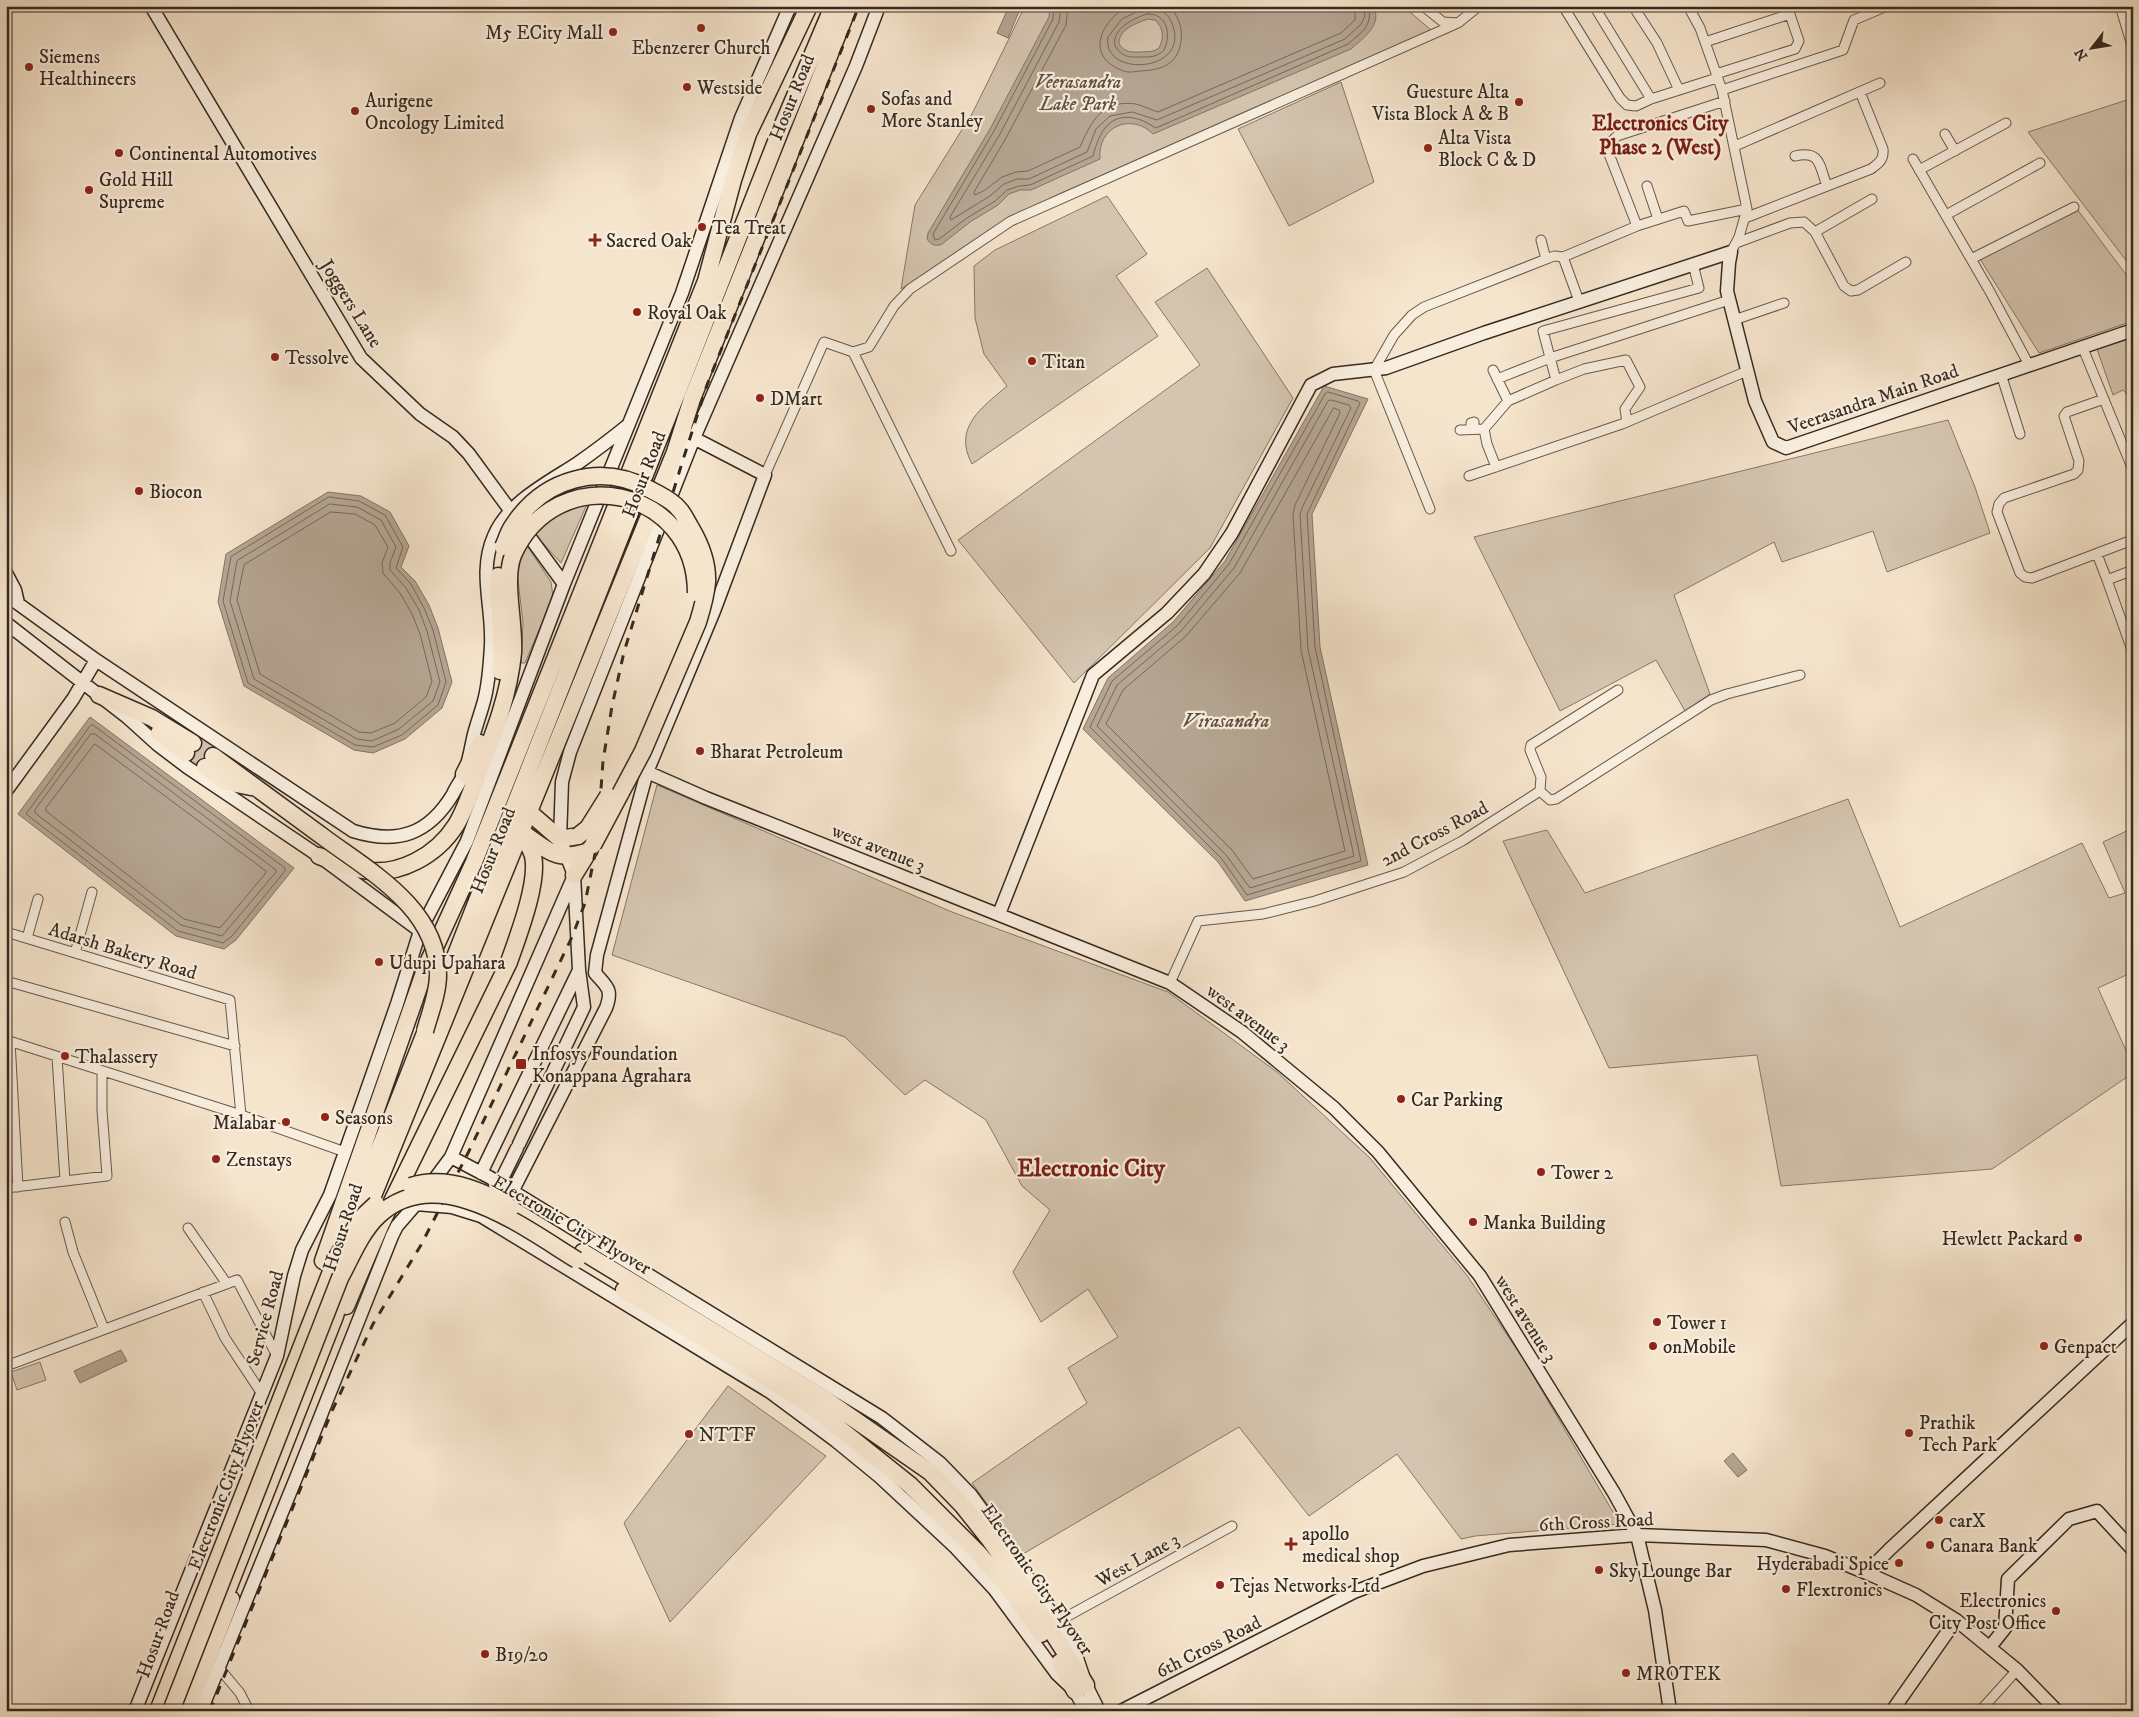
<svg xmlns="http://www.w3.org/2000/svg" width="2139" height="1717" font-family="'IM FELL DW Pica',serif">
<rect width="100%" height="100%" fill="#f6e5cd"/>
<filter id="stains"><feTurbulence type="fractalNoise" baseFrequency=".004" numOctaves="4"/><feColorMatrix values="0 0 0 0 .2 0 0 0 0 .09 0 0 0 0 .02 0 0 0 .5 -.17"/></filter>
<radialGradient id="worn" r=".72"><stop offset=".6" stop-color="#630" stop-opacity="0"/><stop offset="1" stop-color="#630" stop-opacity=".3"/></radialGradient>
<!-- green -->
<path fill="#d5c5b0" stroke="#867868" d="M1025,6H1403L1431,30L1059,194L1009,218L901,289L915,205L973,112Z
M1341,82L1374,182L1289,226L1238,129Z
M2133,98V266L2131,267L2028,132Z
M1107,196L1147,254L1116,276L1158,336L972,464C952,427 983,407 1007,386L984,354L975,318L974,266L995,250Z
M2077,209L2133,284V321L2039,353L1980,259Z
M1207,268L1293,398L1210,548L1074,683L958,540L1200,365L1155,302Z
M2133,338V401L2123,390L2113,395L2097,349Z
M1948,420L1975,487L1990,533L1887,572L1873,531L1782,562L1774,542L1674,595L1710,694L1685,711L1656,660L1560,711L1474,537Z
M588,502L561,563L533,532L550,516Z
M526,544L551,582L553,597L525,663H521L523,623L516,563Z
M657,785L952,912L1168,992L1277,1072L1370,1158L1466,1274L1524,1360L1620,1524L1475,1536L1461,1539L1397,1454L1309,1516L1239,1427L1023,1554L972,1483L1087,1403L1068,1368L1118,1337L1088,1289L1041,1322L1013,1272L1050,1210L1022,1186L986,1120L925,1080L905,1095L845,1037L612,955Z
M1848,799L1900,927L2082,843L2109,898L2125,893L2103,842L2133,828V972L2098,988L2133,1066V1073L1992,1169L1781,1186L1757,1055L1609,1068L1503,841L1547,830L1585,893Z
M40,1362L46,1380L17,1390L11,1372Z
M728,1386L826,1456L670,1622L624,1523Z"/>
<!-- water -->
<path fill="#b5a592" stroke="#827464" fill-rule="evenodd" d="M1009,6L1020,9L1008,38L997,33Z
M1050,6H1372C1385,23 1362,39 1351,49L1153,134C1131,112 1097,127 1100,159L1031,190H1020L1009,194L998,205L970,222L942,244C936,247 931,245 927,239L928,233L990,129L1049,17ZM1148,19L1155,20C1164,28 1164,38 1159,48C1152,53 1148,51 1140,52C1130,52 1126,53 1119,44C1118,30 1136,23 1148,19Z
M1324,386L1368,399L1312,514L1320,647L1368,865L1245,901L1218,862L1083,729L1108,678L1173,622L1225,561Z
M328,492L361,496L390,512L409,546L401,567L415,581L429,605L438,628L452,682L442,708L405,739L373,753L354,750L244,686L218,602L226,554Z
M90,717L294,868L236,940L224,949L176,936L18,814Z
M121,1350L127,1361L80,1383L74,1371Z
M1733,1453L1747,1470L1738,1477L1724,1461Z"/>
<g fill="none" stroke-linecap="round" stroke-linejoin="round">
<!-- shore -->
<path stroke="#766859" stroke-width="1" d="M1054,6L1053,19L994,131L933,234L935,240L939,239L967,218L995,201L1007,190L1019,186L1030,185L1093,156C1099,133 1109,111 1138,119C1145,121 1150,125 1156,128L1348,44C1363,31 1372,27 1369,6
M1061,6L1059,22L1000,134L950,217L951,220L990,196L1004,184L1017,179H1029L1087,152L1096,129L1110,116L1132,112L1157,120L1345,39L1361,24L1365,16L1363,6
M1068,6L1066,25L1006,138L974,192L975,195L985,190L1002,177L1016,172L1028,171L1080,147C1091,122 1102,99 1136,104C1144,106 1151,110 1158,112L1341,33L1355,20V6
M1128,6C1102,20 1084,55 1121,70C1127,73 1133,72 1140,71C1161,70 1178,65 1181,41C1183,28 1178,15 1169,6
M1145,8C1156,7 1166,11 1171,21C1195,73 1101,79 1108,37L1122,19Z
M1147,14C1168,13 1171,35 1164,50C1157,57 1151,57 1142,57C1129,57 1123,58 1115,46C1111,29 1134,18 1147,14Z
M1328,392L1358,401L1360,403L1307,514L1315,647L1361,861L1247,895L1222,859L1090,727L1112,681L1177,626L1229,564L1325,394Z
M1331,400L1349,405L1351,408L1302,508L1300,515L1308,649L1354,856L1250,888L1226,855L1097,726L1117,685L1181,631L1234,568L1328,401Z
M1334,408L1339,410L1340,413L1295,505L1293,514L1301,650L1345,851L1253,879L1232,850L1106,724L1123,690L1186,636L1240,573Z
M329,497L359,501L385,515L403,547L396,568L411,584L424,608L433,630L446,682L438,705L402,735L373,747L355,745L248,683L223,601L231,557Z
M330,504L357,507L381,520L396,547L390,563V570L406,588L419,610L427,631L440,682L433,701L399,729L372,741L357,739L254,679L230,601L237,561Z
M331,512L355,514L375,525L388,547L382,563L383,573L400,593L412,614L420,634L432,681L426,697L395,723L371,733L359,732L260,674L237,600L244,565Z
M93,725L285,868V871L232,936L223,943L178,931L26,814L90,726Z
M91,734H95L276,870V872L222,936L181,925L35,813V810Z
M95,744L266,871L265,874L220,928L184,919L46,811V808Z"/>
<!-- highway-tunnel -->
<path stroke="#d0c0aa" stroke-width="16" stroke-dasharray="16 8" stroke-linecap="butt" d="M193,743L213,756
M186,753L205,767"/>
<!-- street casing -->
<g stroke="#66594b" stroke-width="11">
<path id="street" d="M1423,6L1443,22L1458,23L1479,6
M1563,6L1620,98L1627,105L1636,106L1651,99L1717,78
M1594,6L1651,99
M1633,6L1657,43L1679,90
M1688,6L1700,28L1722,90L1747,209L1739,237L1731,252
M2120,6L2133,49
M1705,42L1790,14
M1716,74L1795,49L1799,41L1787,6
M1722,90L1843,50L1854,20L1887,6
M1945,134L1955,151
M1735,146L1880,83
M1795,156C1821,150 1819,165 1827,186
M1913,159L1989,290L2029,365
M1919,170L2006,123
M1647,186L1658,219
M1946,215L2040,163
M1745,218L1871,169C1879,163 1884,160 1883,149L1860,92
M1637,226L1609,154V144L1617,136L1725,101
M1815,232L1872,199
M1541,240L1546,259
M1736,243L1790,223L1804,222L1815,232L1844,286L1851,291L1858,290L1906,262
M1563,257L1637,226L1684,211L1688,221L1747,209
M1971,259L2074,207
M1734,320L1784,303
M2082,346L2133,470
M853,352L869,347L894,306L910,289L1011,221L1458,23
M1493,370L1508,401
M2001,374L2020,434
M1497,379L1550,358L1729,300
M1556,380L1584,369L1626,360L1640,387L1625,409L1627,422
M2104,399L2067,412L2064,416L2079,461L2078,470L2074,474L2004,498L1999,504L1997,512L2020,573L2025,577L2032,578L2127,542L2133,544
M1474,422V425L1471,426V423Z
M1460,430L1484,429
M1496,467L1487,444L1484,429L1508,401L1556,380L1543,331L1699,288L1693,264
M765,475L824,342L853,352L951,551
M1469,476L1622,424L1747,371
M1430,509L1374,370L1394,335L1412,315L1424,307L1554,256L1563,257L1579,301
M2097,554L2107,580
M2133,570L2107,580L2133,653
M1540,791L1550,800L1556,799L1711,700L1727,694L1800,675
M1540,791L1541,777L1530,750L1531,745L1618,690
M6,932L230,1000L241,1115
M27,938L38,899
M75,953L92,892
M6,981L235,1046
M1170,983L1198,921L1263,914L1315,901L1404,872L1462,841L1540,791
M6,1040L241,1115L345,1152
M10,1041L18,1187
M57,1057L65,1181
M6,1188L107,1176L102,1110V1071
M65,1222L73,1252L104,1329
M188,1228L227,1284
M203,1292L225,1338L262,1394
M6,1366L237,1280L277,1356
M1057,1622L1232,1526
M219,1668L240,1693L249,1711
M1980,1711L2017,1670"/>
</g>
<!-- secondary casing -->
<g stroke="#362a20" stroke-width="15">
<path id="secondary" d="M151,6L361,358L420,414L453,437L469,454L564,584
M1731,252L1729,263L1727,291L1755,401L1773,442L1786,448L2133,330
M6,573L15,590L18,603
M6,595L96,660L353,831C398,845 429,834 453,794C456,787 461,781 464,774C469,761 471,747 474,734C477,723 481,712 484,701C489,683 490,663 491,645C493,607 478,572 494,536C508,502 549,482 578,463C595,451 611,439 627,426
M6,623L127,717L158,745L187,767L319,856L420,931
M647,772L706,798L1170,983L1242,1032L1334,1108L1378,1152L1480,1276L1614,1493L1637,1535L1655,1610L1670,1711
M6,791L73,699L96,660
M999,914L1093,675L1167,613L1204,574L1232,533L1311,385L1333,374L1386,368L1484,333L1731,252
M519,1144L584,1007L579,970L574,875L560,839L562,782L570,752L694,438L856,66L879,6
M451,1157L489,1177L882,1418L940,1463L971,1495L998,1532L1057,1622L1076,1655L1086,1685L1099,1711
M481,1173L579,970
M496,1191L517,1148
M512,1192L606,1008C613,989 607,987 595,973L597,955L647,772L714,611L765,475L686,434
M416,1204L452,1207L481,1216L770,1392L836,1441L880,1477L954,1546L995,1590L1057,1674L1075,1691L1086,1711
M1869,1574L1874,1565L1890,1549L2133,1323
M1990,1647L2005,1628L2008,1579L2069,1519L2097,1511L2133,1550
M135,1711L277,1356L294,1276L302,1250L330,1195L397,1004L420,931L467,841L564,584L682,293L741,118L790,6
M201,1711L296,1478L392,1236L397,1226L416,1204L451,1157L573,878
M1121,1711L1354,1592L1423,1566L1509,1545L1637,1535L1766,1540L1825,1556L1869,1574L1916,1595L1956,1620L2017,1670L2057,1711
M1892,1711L1956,1620"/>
</g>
<!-- highway casing -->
<g stroke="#362a20" stroke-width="19">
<path id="highway" d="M498,576L502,655L500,671
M99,695L152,718L193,743
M159,733L186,753
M213,756L322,836
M205,767L226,782L251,787
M464,774L480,743
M529,812L560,839L578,836
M523,833C550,852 556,862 589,851
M319,856C333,861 348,867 362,870C399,877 437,855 456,825C466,809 472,787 480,769C495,731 509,694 513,653C515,623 503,581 513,555
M574,875L590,849
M368,1208L675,452L692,399L849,6
M583,1252L825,1399L930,1472L963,1506L990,1540L1020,1582L1086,1685
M323,1261L426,967L474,862L706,281L733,180L748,134L809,6
M624,1290L810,1405L910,1485L979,1554L1011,1591L1041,1634
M346,1306L380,1226L509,962C518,936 539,882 533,856C531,848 525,839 521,831
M220,1609L335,1316L343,1289
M1060,1662L1075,1691
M158,1711L781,129L833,6
M187,1711L231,1599"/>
</g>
<!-- street -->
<use href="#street" stroke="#f9eede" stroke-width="9"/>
<!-- secondary -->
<use href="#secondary" stroke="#f9eede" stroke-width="12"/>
<!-- highway -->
<use href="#highway" stroke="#f6e5cd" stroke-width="16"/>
<!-- rail -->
<path stroke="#362a20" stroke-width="3" stroke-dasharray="9 9" stroke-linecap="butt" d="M210,1711L332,1411L373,1324L421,1245L469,1151L572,937L585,903L597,844L603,761L612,706L624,652L682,463L707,385L859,6"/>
<!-- highway-bridge casing -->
<g stroke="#362a20" stroke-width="19" stroke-linecap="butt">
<path id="highway-bridge" d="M503,547C506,541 508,533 512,527C543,478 601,462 651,490C660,495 672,500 679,509C684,514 687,522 691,528C701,545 708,562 707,582C706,596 702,609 698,622L643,751L593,845
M513,555C556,458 696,486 696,593
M322,836C369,871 438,908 438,975C438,993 430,1013 425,1031
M578,836L588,828L608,796
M411,1186C445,1175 482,1190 511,1208
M335,1260L361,1218L376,1204
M171,1711L340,1278C351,1258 361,1232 378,1216C437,1160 523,1227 577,1260"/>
</g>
<!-- highway-bridge -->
<use href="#highway-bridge" stroke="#f6e5cd" stroke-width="16"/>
</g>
<!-- markers -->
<g fill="#8f2418" stroke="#f9eede" stroke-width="2">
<circle cx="701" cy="28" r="5"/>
<circle cx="613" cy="32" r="5"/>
<circle cx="29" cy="67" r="5"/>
<circle cx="687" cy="87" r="5"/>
<circle cx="1519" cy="102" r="5"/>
<circle cx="871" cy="109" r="5"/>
<circle cx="355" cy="111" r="5"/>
<circle cx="1428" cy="148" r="5"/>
<circle cx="119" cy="153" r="5"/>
<circle cx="89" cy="190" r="5"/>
<circle cx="702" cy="227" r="5"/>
<path d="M592.5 232.5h5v5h5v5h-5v5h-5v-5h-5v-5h5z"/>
<circle cx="637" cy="312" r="5"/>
<circle cx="275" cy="357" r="5"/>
<circle cx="1032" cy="361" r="5"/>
<circle cx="760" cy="398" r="5"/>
<circle cx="139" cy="491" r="5"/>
<circle cx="700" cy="751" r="5"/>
<circle cx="379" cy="962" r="5"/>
<circle cx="65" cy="1056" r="5"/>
<rect x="515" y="1058" width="12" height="12" rx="2.5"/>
<circle cx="1401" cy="1099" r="5"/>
<circle cx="325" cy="1117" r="5"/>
<circle cx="286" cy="1122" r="5"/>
<circle cx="216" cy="1159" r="5"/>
<circle cx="1541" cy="1172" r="5"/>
<circle cx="1473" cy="1222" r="5"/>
<circle cx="2078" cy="1238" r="5"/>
<circle cx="1657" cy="1322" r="5"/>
<circle cx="1653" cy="1346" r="5"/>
<circle cx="2044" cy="1346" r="5"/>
<circle cx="1909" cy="1433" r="5"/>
<circle cx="689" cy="1434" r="5"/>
<circle cx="1939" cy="1520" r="5"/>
<path d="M1288.5 1536.5h5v5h5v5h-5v5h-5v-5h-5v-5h5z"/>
<circle cx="1930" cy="1545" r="5"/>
<circle cx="1899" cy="1563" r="5"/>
<circle cx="1599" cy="1570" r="5"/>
<circle cx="1220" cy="1585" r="5"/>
<circle cx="1786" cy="1589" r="5"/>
<circle cx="2056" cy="1611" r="5"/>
<circle cx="485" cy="1654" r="5"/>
<circle cx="1626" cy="1673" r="5"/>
</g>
<g text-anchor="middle" stroke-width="4.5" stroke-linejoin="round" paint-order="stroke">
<!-- poi labels -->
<g font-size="19" fill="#362a20" stroke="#f9eede" text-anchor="start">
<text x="603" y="39" text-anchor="end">M5 ECity Mall</text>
<text x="701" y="54" text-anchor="middle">Ebenzerer Church</text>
<text x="39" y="63">Siemens<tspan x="39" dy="22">Healthineers</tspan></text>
<text x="697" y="94">Westside</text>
<text x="1509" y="98" text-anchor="end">Guesture Alta<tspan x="1509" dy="22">Vista Block A &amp; B</tspan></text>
<text x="881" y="105">Sofas and<tspan x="881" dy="22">More Stanley</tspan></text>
<text x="365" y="107">Aurigene<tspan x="365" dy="22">Oncology Limited</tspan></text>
<text x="1438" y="144">Alta Vista<tspan x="1438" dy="22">Block C &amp; D</tspan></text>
<text x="129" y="160">Continental Automotives</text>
<text x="99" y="186">Gold Hill<tspan x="99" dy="22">Supreme</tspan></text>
<text x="712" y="234">Tea Treat</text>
<text x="606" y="247">Sacred Oak</text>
<text x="647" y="319">Royal Oak</text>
<text x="285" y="364">Tessolve</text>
<text x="1042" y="368">Titan</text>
<text x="770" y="405">DMart</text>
<text x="149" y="498">Biocon</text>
<text x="710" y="758">Bharat Petroleum</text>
<text x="389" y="969">Udupi Upahara</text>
<text x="532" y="1060">Infosys Foundation<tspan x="532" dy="22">Konappana Agrahara</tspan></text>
<text x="75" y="1063">Thalassery</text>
<text x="1411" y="1106">Car Parking</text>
<text x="335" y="1124">Seasons</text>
<text x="276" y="1129" text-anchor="end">Malabar</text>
<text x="226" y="1166">Zenstays</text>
<text x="1551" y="1179">Tower 2</text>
<text x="1483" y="1229">Manka Building</text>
<text x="2068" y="1245" text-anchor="end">Hewlett Packard</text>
<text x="1667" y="1329">Tower 1</text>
<text x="1663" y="1353">onMobile</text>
<text x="2054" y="1353">Genpact</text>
<text x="1919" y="1429">Prathik<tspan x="1919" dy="22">Tech Park</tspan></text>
<text x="699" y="1441">NTTF</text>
<text x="1949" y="1527">carX</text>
<text x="1302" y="1540">apollo<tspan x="1302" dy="22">medical shop</tspan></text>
<text x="1940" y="1552">Canara Bank</text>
<text x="1889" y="1570" text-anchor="end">Hyderabadi Spice</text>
<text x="1609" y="1577">Sky Lounge Bar</text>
<text x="1230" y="1592">Tejas Networks Ltd</text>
<text x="1796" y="1596">Flextronics</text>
<text x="2046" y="1607" text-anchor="end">Electronics<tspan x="2046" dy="22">City Post Office</tspan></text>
<text x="495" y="1661">B19/20</text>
<text x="1636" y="1680">MROTEK</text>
</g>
<!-- park labels -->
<g font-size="19" font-style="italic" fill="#5e5144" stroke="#f9eede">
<text x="1078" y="88">Veerasandra<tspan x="1078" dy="22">Lake Park</tspan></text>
</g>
<!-- street labels -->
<g font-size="19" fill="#362a20" stroke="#f9eede">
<text transform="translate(791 97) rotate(-68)" y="7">Hosur Road</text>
<text transform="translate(352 303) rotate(58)" y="7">Joggers Lane</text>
<text transform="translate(1873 398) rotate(-19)" y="7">Veerasandra Main Road</text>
<text transform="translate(643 474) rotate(-69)" y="7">Hosur Road</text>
<text transform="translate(1434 833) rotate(-28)" y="7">2nd Cross Road</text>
<text transform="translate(879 847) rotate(22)" y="7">west avenue 3</text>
<text transform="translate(492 850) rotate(-68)" y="7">Hosur Road</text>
<text transform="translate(123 950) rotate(17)" y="7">Adarsh Bakery Road</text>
<text transform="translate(1249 1017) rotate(37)" y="7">west avenue 3</text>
<text transform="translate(572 1224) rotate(30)" y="7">Electronic City Flyover</text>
<text transform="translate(342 1227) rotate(-72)" y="7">Hosur Road</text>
<text transform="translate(264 1318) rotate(-75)" y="7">Service Road</text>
<text transform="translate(1527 1318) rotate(58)" y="7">west avenue 3</text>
<text transform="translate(225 1485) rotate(-69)" y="7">Electronic City Flyover</text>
<text transform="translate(1596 1521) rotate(-3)" y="7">6th Cross Road</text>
<text transform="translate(1137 1559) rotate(-29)" y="7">West Lane 3</text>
<text transform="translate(1038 1579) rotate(55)" y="7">Electronic City Flyover</text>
<text transform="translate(157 1634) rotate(-70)" y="7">Hosur Road</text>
<text transform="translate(1208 1646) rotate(-27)" y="7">6th Cross Road</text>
</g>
<!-- water labels -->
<g font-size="20" font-style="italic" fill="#5c4f42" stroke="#f9eede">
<text x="1226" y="727">Virasandra</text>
</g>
<!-- quarter labels -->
<g font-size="21" font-weight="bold" fill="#7a1f14" stroke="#f9eede">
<text x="1660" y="130">Electronics City<tspan x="1660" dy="24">Phase 2 (West)</tspan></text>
</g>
<!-- district labels -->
<g font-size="24" font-weight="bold" fill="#7a1f14" stroke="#f9eede">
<text x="1091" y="1176">Electronic City</text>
</g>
</g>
<!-- margin -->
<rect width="2139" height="1717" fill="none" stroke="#f6e5cd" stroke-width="25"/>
<rect x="8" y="8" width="2124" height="1702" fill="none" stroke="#362a20" stroke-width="2.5"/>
<rect x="12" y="12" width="2114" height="1692" fill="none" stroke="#362a20"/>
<!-- north arrow -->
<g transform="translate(2092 48) rotate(239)" stroke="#f9eede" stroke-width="4" paint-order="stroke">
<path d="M0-4L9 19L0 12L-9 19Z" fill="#362a20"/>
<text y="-8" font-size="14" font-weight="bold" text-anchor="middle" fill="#362a20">N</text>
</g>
<rect width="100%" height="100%" filter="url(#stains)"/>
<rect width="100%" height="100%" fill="url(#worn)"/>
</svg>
